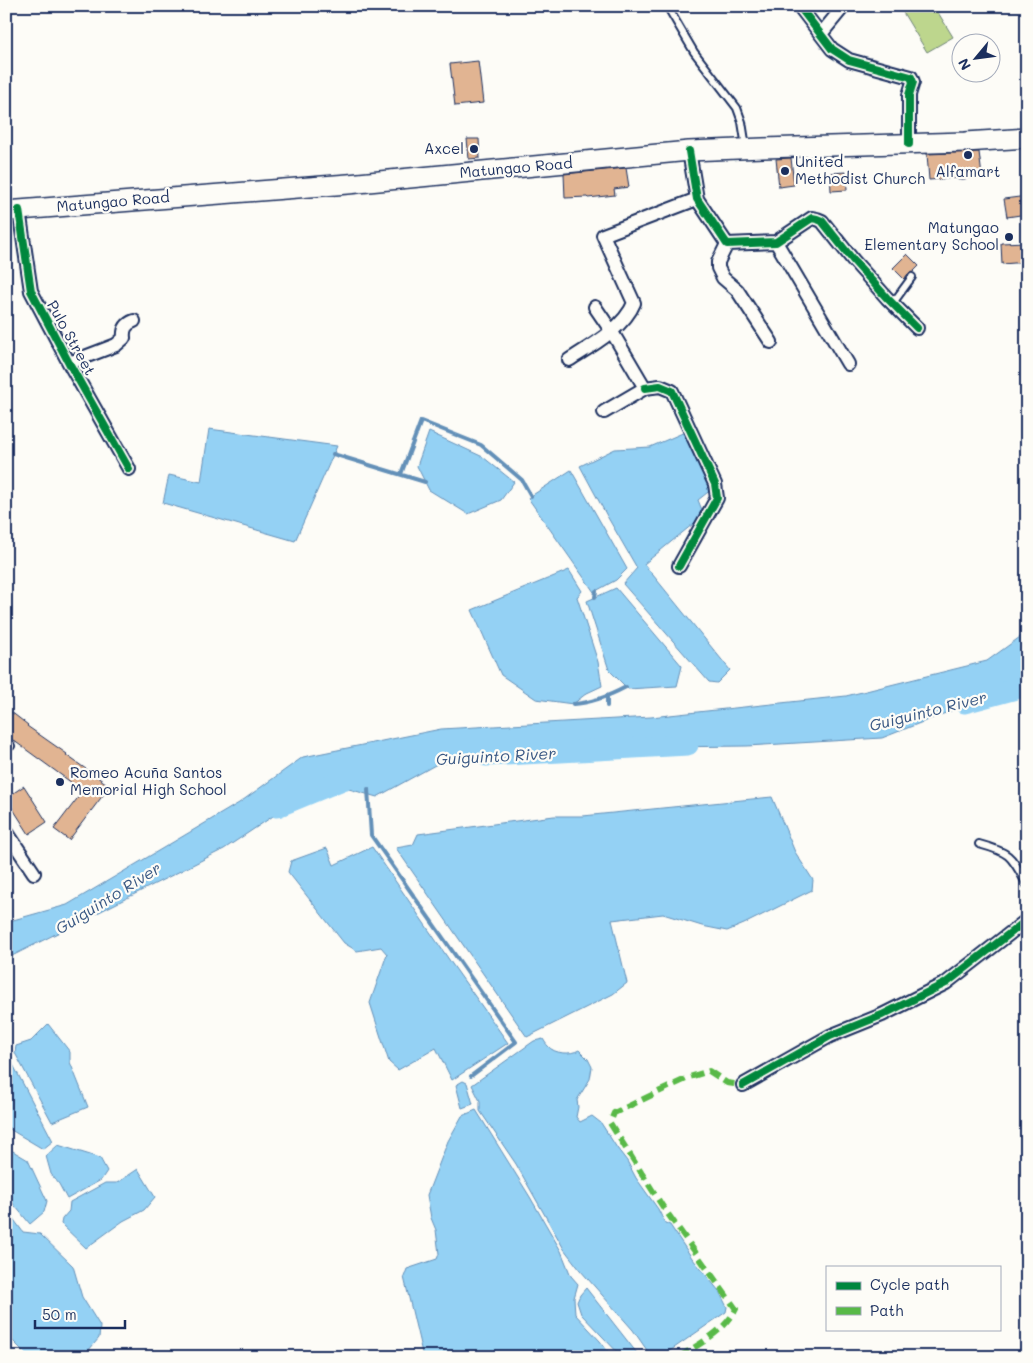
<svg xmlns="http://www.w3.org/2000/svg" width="1033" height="1363" font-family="Mali,sans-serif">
<rect width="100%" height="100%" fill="#fdfcf7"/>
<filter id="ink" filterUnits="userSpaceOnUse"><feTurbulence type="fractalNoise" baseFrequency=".02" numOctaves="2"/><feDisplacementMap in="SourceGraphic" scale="10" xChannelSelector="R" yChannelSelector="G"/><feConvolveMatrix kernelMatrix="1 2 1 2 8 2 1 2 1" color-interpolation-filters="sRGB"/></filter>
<g filter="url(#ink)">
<!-- green -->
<path fill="#bdd68d" stroke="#6c8276" d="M899,6H934L953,37L927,52Z"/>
<!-- water -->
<path fill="#94d1f4" stroke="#6490b8" d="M209,429L337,446L295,541L163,503L169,475L201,482Z
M429,432L483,457L514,482L501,500L468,514L429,490L417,466Z
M685,432L712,489L698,500L704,515L644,564L730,670L717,683L709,682L623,584L637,568L607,516L580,466L615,449L650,447Z
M571,470L627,569L616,580L594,592L528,498Z
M569,570L582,591L577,597L598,662L602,686L587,693L573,704L536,699L501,675L472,610Z
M616,588L682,666L677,686L628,689L609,670L587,601Z
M1027,632V681L882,738L747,746L573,748L437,764L377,797L324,782L224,849L6,959V922L67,905L239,803L303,757L441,729L651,717L846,696L987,661Z
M772,797L795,852L813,880L812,890L744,924L727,931L702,926L663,914L612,920L627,983L613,994L527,1037L396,848L413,845L418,834L554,816H583Z
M372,847L452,964L508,1043L452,1080L436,1048L398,1070L389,1062L370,1003L387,954L381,947L357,951L344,943L288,872L291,861L327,848L334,865Z
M48,1024L70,1052V1062L88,1107L52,1122L15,1053L16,1046L31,1041Z
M543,1039C545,1042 546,1044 548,1046C554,1054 571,1055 579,1050L588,1059L592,1067L590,1079L577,1100L578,1107L576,1117L580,1122L592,1116L601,1123L617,1148L627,1161L636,1178L658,1209L665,1223L670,1225L692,1258L719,1291L727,1307L726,1312L661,1357L651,1356L633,1330L580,1270L564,1249L516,1164L480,1111V1101L472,1085L534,1041Z
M6,1057H9L53,1141L43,1149L11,1130L6,1123Z
M463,1081L467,1083L473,1104L462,1108L456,1085Z
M476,1110L530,1197L561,1251L571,1276L578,1284L574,1298L575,1314L600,1341L612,1357H423L404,1277L407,1269L437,1259L439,1254L436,1230L431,1218L427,1195L448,1141L462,1116Z
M58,1145L100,1158L107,1171L101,1180L67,1199L59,1184L51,1174L46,1156Z
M6,1147L28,1160L47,1201L44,1212L30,1224L6,1195Z
M138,1169L155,1197L144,1210L123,1221L86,1248L61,1224L62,1219L69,1211L70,1202L105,1183H117Z
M6,1209L23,1232L40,1234L73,1266L82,1297L100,1326L99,1338L83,1357H29L6,1334Z
M586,1288L640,1357H622L581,1314L577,1302L580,1295Z"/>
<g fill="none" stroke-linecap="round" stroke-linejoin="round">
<!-- stream -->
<path stroke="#6490b8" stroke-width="4" d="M333,454L425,482
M401,474L421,421L481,445L522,480L531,496
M595,597L596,591
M607,697V706
M573,704C592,703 609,696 626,687
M368,789L371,835L516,1042L471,1076"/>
<!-- river -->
<path stroke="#94d1f4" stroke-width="21" d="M964,703L1027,686
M486,756L688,745
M277,807L357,774"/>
</g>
<!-- building -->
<path fill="#e1b492" stroke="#1b2f5e" d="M478,61L483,103L455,106L450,64Z
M467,139H479L480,158L469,159Z
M979,152L982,176L958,180V178L929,180L927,154Z
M791,158L794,185L779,187L776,159Z
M626,168L629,187L614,189L615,195L588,198L587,197L565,198L564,174Z
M846,172L847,190L831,191L830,173Z
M1027,196V214L1007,217L1004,199Z
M1027,242V262L1002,264L1001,243Z
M907,254L919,266L913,272L908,274L904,279L893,268Z
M6,708L28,725L27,726L67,754L66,755L110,786L69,840L54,829L83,791L6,735Z
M24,786L47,822L29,834L6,798Z"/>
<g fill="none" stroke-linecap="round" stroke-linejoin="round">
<!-- lane casing -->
<g stroke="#1b2f5e" stroke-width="10">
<path id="lane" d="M667,6L694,52L737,108L742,122L746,147
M893,303L912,277
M6,744L11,746
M979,844C1012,853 1011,856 1027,885"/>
</g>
<!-- street casing -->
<g stroke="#1b2f5e" stroke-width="16">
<path id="street" d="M799,6L832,49L849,60L911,77L913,82L909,95V144
M821,34L844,6
M689,151L697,199L727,244L776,242L812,218L817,219L822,221L853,260L887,298L917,328
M19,210L31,291L69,363L129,469
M776,242L848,364
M727,244L718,262V268L723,278L737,290L771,342
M595,307L612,332L645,388L604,412
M569,360C591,346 624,328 634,303L603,235L697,199
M69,363L116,345L124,338C123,329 126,324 134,321
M645,388L660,386L672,391L715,484L717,498L679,566
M6,831L34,873
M743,1085L830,1036L882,1015L946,983L1027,920"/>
</g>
<!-- secondary casing -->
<g stroke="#1b2f5e" stroke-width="22">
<path id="secondary" d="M6,211L348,184L689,151L763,148L965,142L1027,138"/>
</g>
<!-- lane -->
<use href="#lane" stroke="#fdfcf7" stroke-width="6"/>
<!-- street -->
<use href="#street" stroke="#fdfcf7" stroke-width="12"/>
<!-- secondary -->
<use href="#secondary" stroke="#fdfcf7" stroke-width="19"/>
<!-- quiet -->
<path stroke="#58b947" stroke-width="6" stroke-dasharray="12 6" stroke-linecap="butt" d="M679,1357C699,1344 725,1331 736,1309L663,1207L610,1123L614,1113L690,1077L709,1071L727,1083L743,1085"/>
<!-- cycleway casing -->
<g stroke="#fdfcf7" stroke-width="11">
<path id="cycleway" d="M799,6L832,49L849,60L911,77L913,82L909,95V144
M689,151L697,199L727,244L776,242L812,218L817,219L822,221L853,260L887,298L917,328
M19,210L31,291L69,363L129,469
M645,388L660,386L672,391L715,484L717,498L679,566
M743,1085L830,1036L882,1015L946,983L1027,920"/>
</g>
<!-- cycleway -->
<use href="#cycleway" stroke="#00873e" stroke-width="8"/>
</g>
</g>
<!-- markers -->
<g fill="#1b2f5e" stroke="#fdfcf7" stroke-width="2">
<circle cx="474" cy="149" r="5"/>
<circle cx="968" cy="155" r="5"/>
<circle cx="785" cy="171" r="5"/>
<circle cx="1009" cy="237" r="5"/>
<circle cx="60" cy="782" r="5"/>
</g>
<g text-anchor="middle" stroke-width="4.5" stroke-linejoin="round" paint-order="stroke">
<!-- poi labels -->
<g font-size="15" fill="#1b2f5e" stroke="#fdfcf7" text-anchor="end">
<text x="464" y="154">Axcel</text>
<text x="795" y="167" text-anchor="start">United<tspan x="795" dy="17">Methodist Church</tspan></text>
<text x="968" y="177" text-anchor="middle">Alfamart</text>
<text x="999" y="233">Matungao<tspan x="999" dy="17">Elementary School</tspan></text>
<text x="70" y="778" text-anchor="start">Romeo Acuña Santos<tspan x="70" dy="17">Memorial High School</tspan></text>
</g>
<!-- street labels -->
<g font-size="15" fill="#1b2f5e" stroke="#fdfcf7">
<text transform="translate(516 168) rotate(-5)" y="5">Matungao Road</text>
<text transform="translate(113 202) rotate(-5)" y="5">Matungao Road</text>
<text transform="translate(71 338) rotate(61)" y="5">Pulo Street</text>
</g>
<!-- water labels -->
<g font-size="16" font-style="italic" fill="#395884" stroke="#fdfcf7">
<text transform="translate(928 711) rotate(-14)" y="6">Guiguinto River</text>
<text transform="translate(496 756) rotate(-3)" y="6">Guiguinto River</text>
<text transform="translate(108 898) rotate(-32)" y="6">Guiguinto River</text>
</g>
</g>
<!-- margin -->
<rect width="1033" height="1363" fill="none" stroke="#fdfcf7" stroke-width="25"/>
<rect x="12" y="12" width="1008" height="1338" fill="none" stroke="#1b2f5e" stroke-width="2" filter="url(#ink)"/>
<!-- legend -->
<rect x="826" y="1266" width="175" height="65" fill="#fdfcf7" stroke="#a3aaba"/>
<rect x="836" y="1282" width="25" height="8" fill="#00873e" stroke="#a3aaba"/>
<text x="870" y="1290" font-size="15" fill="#1b2f5e">Cycle path</text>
<rect x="836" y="1307" width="25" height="8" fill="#58b947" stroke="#a3aaba"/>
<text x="870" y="1316" font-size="15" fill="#1b2f5e">Path</text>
<!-- north arrow -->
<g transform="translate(976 58) rotate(241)"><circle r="24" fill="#fdfcf7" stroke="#a3aaba"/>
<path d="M0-4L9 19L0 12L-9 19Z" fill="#1b2f5e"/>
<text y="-8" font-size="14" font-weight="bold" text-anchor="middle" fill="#1b2f5e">N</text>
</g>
<!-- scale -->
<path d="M35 1320v8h90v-8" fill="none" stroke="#1b2f5e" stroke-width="2.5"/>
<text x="42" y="1320" font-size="15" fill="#1b2f5e" stroke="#fdfcf7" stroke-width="4" paint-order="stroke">50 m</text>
</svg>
